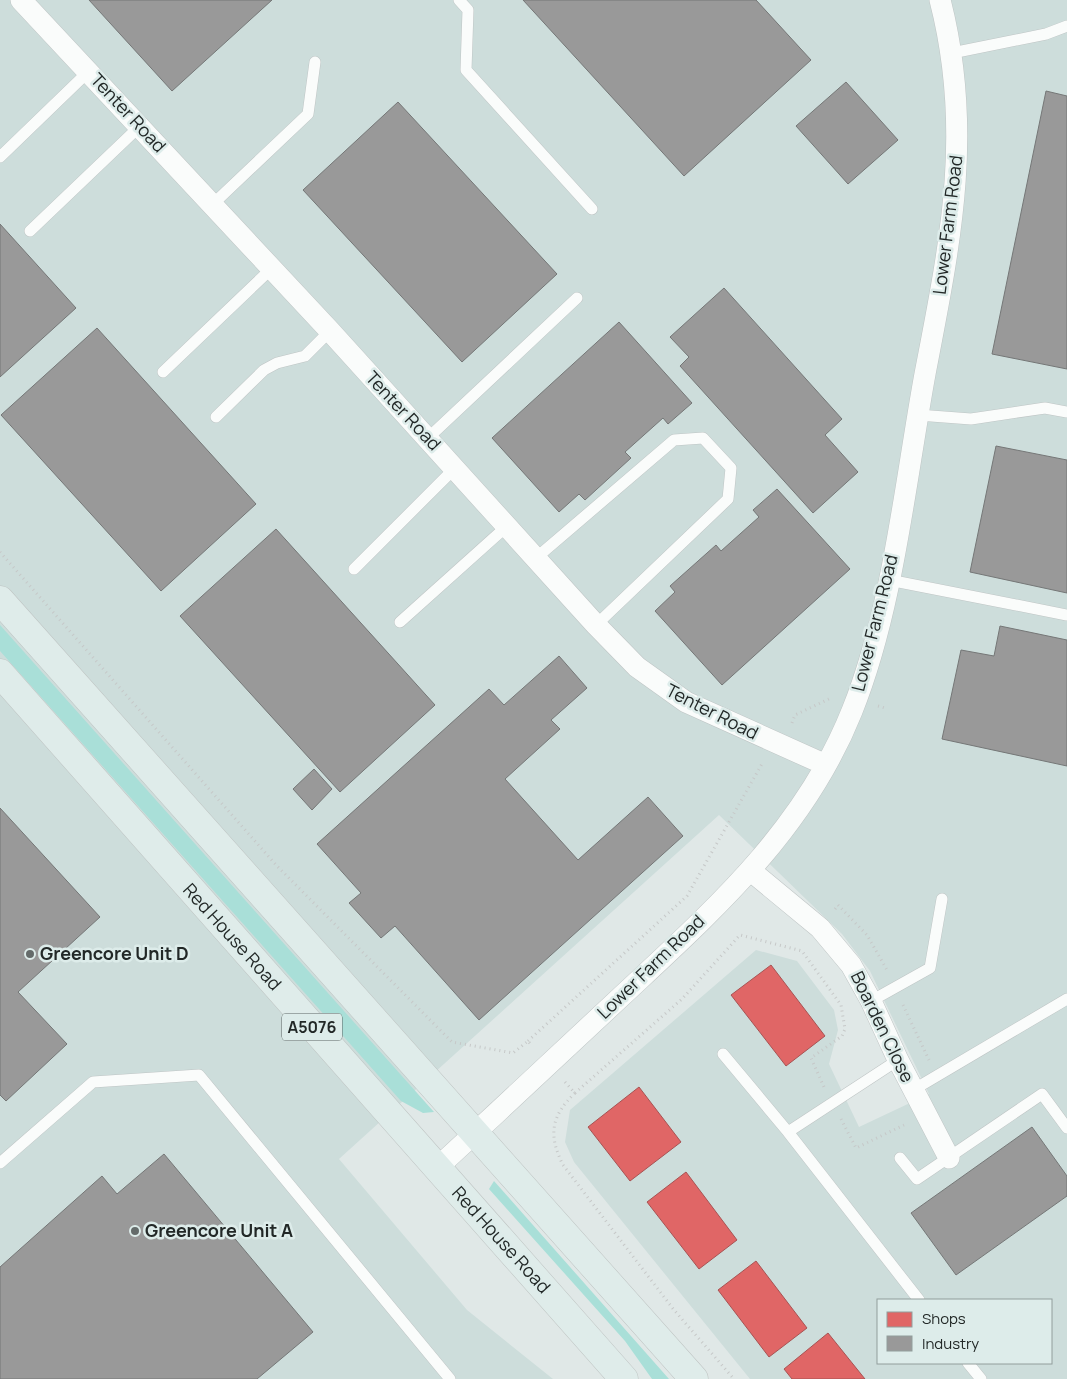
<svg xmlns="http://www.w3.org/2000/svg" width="1067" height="1379" font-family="Manrope,sans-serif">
<rect width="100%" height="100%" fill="#e0e8e7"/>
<!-- built -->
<path fill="#cddddb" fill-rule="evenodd" d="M0,0H1067V1379H750L574,1162L565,1142L570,1110L756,950L797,961L834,1010L838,1030L829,1064L859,1127L929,1094L870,971L842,934L719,815L339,1159L467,1310L553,1379H0ZM878,1300H1051V1363H878Z"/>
<!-- green -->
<path fill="#a9dfd8" d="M0,625L434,1112L423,1113L401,1101L0,651Z
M494,1181L669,1379H652L625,1341L489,1189Z"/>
<!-- shops -->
<path fill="#e06666" stroke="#a75353" d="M771,965L825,1036L786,1066L731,995Z
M639,1087L681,1142L630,1181L588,1127Z
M686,1172L737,1240L699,1269L647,1202Z
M756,1261L807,1328L769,1357L718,1290Z
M828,1333L865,1379H792L784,1369Z"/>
<!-- industry -->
<path fill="#999" stroke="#757777" d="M89,0H272L172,91Z
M523,0H756L811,60L684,176Z
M846,82L898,140L848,184L796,126Z
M1046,91L1067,96V369L992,354Z
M398,102L557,274L462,362L303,190Z
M0,224L76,308L0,377Z
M724,288L842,419L825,435L858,472L813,513L680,366L689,357L670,337Z
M619,322L692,403L668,424L663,418L625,452L631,458L585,500L579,494L559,512L492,438Z
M97,328L256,504L161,591L1,415Z
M996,446L1067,460V593L970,572Z
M777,489L850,569L722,685L655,611L675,592L670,586L716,545L721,551L759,517L753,510Z
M276,529L435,705L340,792L180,616Z
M1000,626L1067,640V766L942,739L961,650L994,656Z
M559,656L587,688L551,720L560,729L505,779L578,860L648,797L683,836L479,1020L395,926L381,938L349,903L361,893L317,844L489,689L504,705Z
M314,769L332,789L312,810L293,789Z
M0,808L100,917L18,992L67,1044L6,1101L0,1095Z
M1032,1127L1067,1176V1196L956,1275L911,1213Z
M164,1154L313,1332L257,1379H0V1267L102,1176L117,1194Z"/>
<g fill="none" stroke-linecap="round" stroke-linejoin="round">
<!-- lane casing -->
<g stroke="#bfc5c5" stroke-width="12">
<path id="lane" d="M459,0L468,10L466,70L592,209
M952,53L1046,34L1067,26
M0,157L89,71
M212,205L308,114L315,62
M30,231L140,126
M163,372L271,269
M918,415L971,419L1045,408L1067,412
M216,417L264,370L277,363L305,356L330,331
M428,438L577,298
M536,558L674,440L703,438L731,468L728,499L596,625
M354,569L455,468
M889,580L1067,615
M400,622L507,526
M871,1001L930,968L942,899
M723,1054L788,1132L919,1300
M913,1090L1067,999
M788,1132L898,1060
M900,1158L917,1179L1042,1094L1067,1128
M0,1163L93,1082L199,1075L450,1379
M968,1363L981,1379"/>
</g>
<!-- street casing -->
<g stroke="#bfc5c5" stroke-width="22">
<path id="street" d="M21,0L330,331L596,625L637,667L686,702L826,765
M751,871L820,928L851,965L871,1001L898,1060L949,1158
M437,1168C500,1110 563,1051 625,993C716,908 805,829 852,711C893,609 905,483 925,374C950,244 974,132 940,0"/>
</g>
<!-- primary casing -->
<g stroke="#bfc4c3" stroke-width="29">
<path id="primary" d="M0,600L694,1379
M0,673L624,1379"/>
</g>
<!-- path -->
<path stroke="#c6c8c8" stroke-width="3" stroke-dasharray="1 4" stroke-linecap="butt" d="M0,552L277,866L452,1042L513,1053L528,1041L532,1046
M878,706L885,708
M792,723L795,715L831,698
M835,909L838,905L867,935L887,970
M903,1005L929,1060
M528,1041L687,896L763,762
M565,1082L575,1093C551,1116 548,1135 563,1165L674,1310L734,1379
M575,1093L682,999L740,935L802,951L841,1005L845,1029L842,1036L811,1058L824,1087
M841,1119L856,1148L904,1125"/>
<!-- lane -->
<use href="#lane" stroke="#fafcfb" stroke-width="11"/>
<!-- street -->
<use href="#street" stroke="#fafcfb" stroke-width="21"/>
<!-- primary -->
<use href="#primary" stroke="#dfecea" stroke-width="28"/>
</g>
<!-- markers -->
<g fill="#646b6a" stroke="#ddecea" stroke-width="2">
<circle cx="30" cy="954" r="5"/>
<circle cx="135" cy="1231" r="5"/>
</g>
<g text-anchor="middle" stroke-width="5" stroke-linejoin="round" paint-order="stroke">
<!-- shield labels -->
<rect fill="#ddecea" stroke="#5a6362" stroke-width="1" x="282" y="1013.5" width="60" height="27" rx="4"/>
<g font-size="16" font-weight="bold" fill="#222827">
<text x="312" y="1033">A5076</text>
</g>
<!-- street labels -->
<g font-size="18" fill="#222827" stroke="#ddecea">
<text transform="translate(128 113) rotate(47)" y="6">Tenter Road</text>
<text transform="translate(948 225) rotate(-83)" y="6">Lower Farm Road</text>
<text transform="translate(403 411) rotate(47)" y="6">Tenter Road</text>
<text transform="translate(875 623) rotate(-76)" y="6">Lower Farm Road</text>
<text transform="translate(712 712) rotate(27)" y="6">Tenter Road</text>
<text transform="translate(232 937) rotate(48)" y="6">Red House Road</text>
<text transform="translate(651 967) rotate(-44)" y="6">Lower Farm Road</text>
<text transform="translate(882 1027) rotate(64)" y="6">Boarden Close</text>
<text transform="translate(501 1240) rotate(48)" y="6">Red House Road</text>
</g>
<!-- poi labels -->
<g font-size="18" font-weight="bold" fill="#222827" stroke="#ddecea" text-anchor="start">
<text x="40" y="960">Greencore Unit D</text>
<text x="145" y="1237">Greencore Unit A</text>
</g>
</g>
<!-- legend -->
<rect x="877" y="1299" width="175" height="65" fill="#ddecea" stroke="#929e9c"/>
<rect x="887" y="1312" width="25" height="15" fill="#e06666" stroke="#929e9c"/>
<text x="922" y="1324" font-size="15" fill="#222827">Shops</text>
<rect x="887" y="1336" width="25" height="15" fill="#999999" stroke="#929e9c"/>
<text x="922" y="1349" font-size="15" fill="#222827">Industry</text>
</svg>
